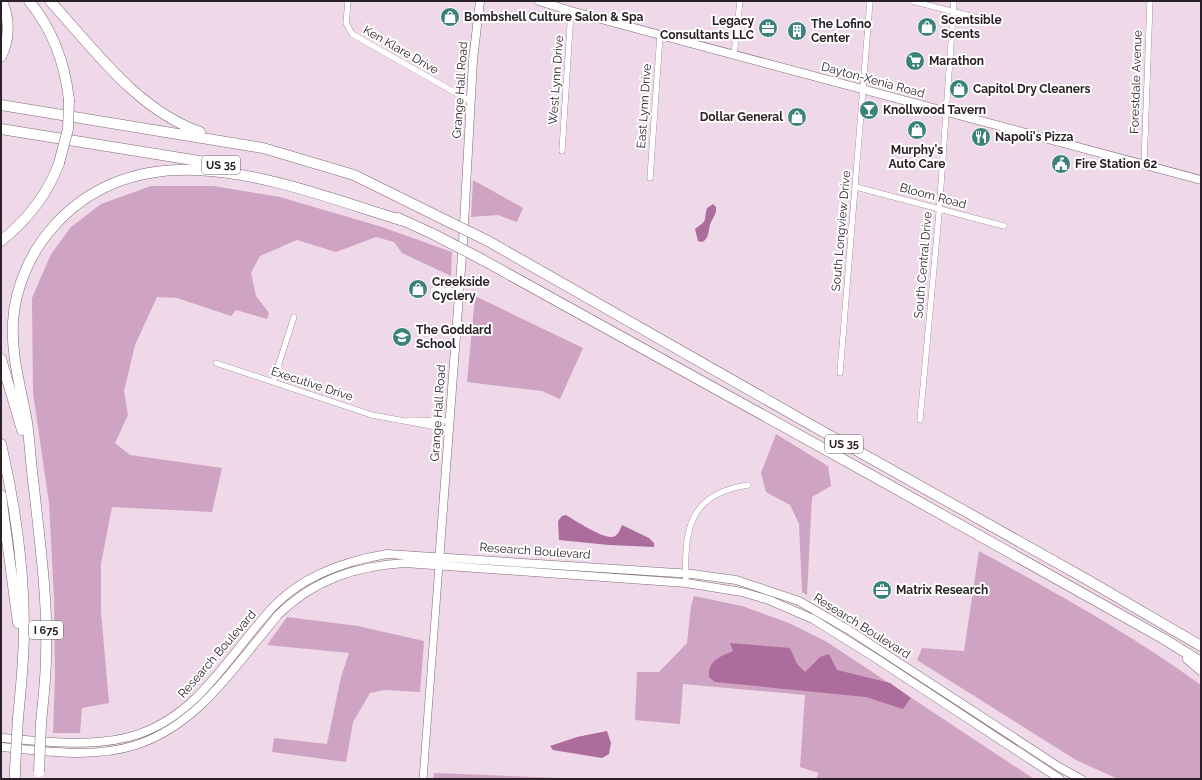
<svg xmlns="http://www.w3.org/2000/svg" width="1202" height="780" font-family="Raleway,sans-serif">
<rect width="100%" height="100%" fill="#efd8e8"/>
<!-- green -->
<path fill="#cfa3c2" d="M473,180L523,208L517,222L498,215L471,217Z
M151,186H213L280,197L382,227L452,252L451,276L402,253L394,242L376,237L336,252L297,240L260,256L251,273L256,296L269,313L267,319L236,310L231,316L177,298L157,297L135,345L124,391L128,415L115,443L130,455L222,468L212,512L112,507L101,564V612L109,703L82,708L80,733H53L55,676L54,598L49,503L33,393L32,298L51,254L71,227L101,204Z
M475,296L583,348L560,399L542,391L467,382Z
M776,434L828,466L831,486L812,497L807,595L802,592L799,524L790,505L766,492L761,473Z
M979,551C1055,592 1130,634 1201,685V779H1118L1076,760L917,660L922,648L964,651Z
M694,596L742,606L789,623L827,642L1034,779H816L819,773L800,767L805,695L683,684L680,724L635,720L637,672H659L687,643L691,606Z
M287,617L358,626L424,641L420,692L384,690L370,693L353,722L346,762L272,752L274,738L327,744L341,677L349,653L267,645Z
M434,773L585,779H433Z"/>
<!-- water -->
<path fill="#ac6d9c" d="M713,204L716,207C717,215 712,218 710,225C708,232 709,239 702,242L698,241L695,229C709,219 703,222 707,208Z
M566,515C576,521 602,538 612,537C618,536 620,530 622,525L649,538L654,543V547L609,545L559,540L558,521L562,516Z
M730,643L790,648L797,664L805,672L820,657L829,654L837,670L890,683L911,698L903,709L866,697L715,682L709,677C708,660 720,657 733,651Z
M607,731L611,743L609,754L602,758L553,750L550,746L577,737Z"/>
<g fill="none" stroke-linecap="round" stroke-linejoin="round">
<!-- minor casing -->
<g stroke="#7e6a78" stroke-width="6">
<path id="minor" d="M348,1L346,23L352,34L470,101
M912,1L978,18
M734,55L740,1
M562,151L571,11
M1144,165L1150,1
M650,178L660,35
M856,187L1004,226
M433,290L459,291
M216,363L372,415L448,429
M840,373L870,1
M273,382L294,317
M409,420L449,421
M920,420L939,213L954,1
M686,583C684,530 688,494 748,485"/>
</g>
<!-- tertiary casing -->
<g stroke="#7e6a78" stroke-width="8">
<path id="tertiary" d="M423,779L439,565"/>
</g>
<!-- secondary casing -->
<g stroke="#7e6a78" stroke-width="9">
<path id="secondary" d="M539,1L571,11L1201,180
M439,562L463,242L473,60L480,1
M1,738C47,741 95,749 139,734C202,712 231,651 274,606C304,575 345,561 387,554L692,574L736,580L799,601L849,630L1059,767L1081,779
M1,747C46,751 92,759 136,745C190,727 222,684 256,642C264,633 271,623 279,614C315,579 357,566 405,563L686,583L742,592L769,600L813,619L877,659L1060,779"/>
</g>
<!-- motorway casing -->
<g stroke="#7e6a78" stroke-width="11">
<path id="motorway" d="M29,1C53,30 65,63 69,100
M50,1C95,50 136,109 200,132
M1,57C10,38 10,20 2,1
M1,105L263,148L354,175L437,216
M1,129L230,166
M398,218L433,234
M1,241C27,220 48,194 59,163
M488,241L797,417L1086,579L1201,646
M483,260C710,386 938,511 1164,639L1201,662
M1,359L22,430
M1,444C15,504 24,568 24,629C24,659 21,688 18,718
M1,495L18,623
M1188,659L1201,670
M41,723C43,701 46,678 46,656C48,600 40,544 34,488C31,467 30,444 27,422C21,388 11,357 13,322C15,287 31,251 54,226C147,122 294,188 404,221
M15,779V769"/>
</g>
<!-- minor -->
<use href="#minor" stroke="#fff" stroke-width="5.5"/>
<!-- tertiary -->
<use href="#tertiary" stroke="#fff" stroke-width="7"/>
<!-- secondary -->
<use href="#secondary" stroke="#fff" stroke-width="8"/>
<!-- motorway -->
<use href="#motorway" stroke="#fff" stroke-width="10"/>
<!-- motorway-bridge casing -->
<g stroke="#7e6a78" stroke-width="11" stroke-linecap="butt">
<path id="motorway-bridge" d="M59,163L68,129L69,100
M437,216L488,241
M433,234L483,260
M15,769L18,718
M39,772L41,723"/>
</g>
<!-- motorway-bridge -->
<use href="#motorway-bridge" stroke="#fff" stroke-width="10"/>
</g>
<!-- icons -->
<defs>
<g id="shop-disc" transform="scale(1)"><circle r="9.5" fill="#3b827b" stroke="#fff"/><path d="M-5-2.5h2.3a2.7 3.5 0 0 1 5.4 0H5L5.5 6h-11ZM-1.5-2.5h3a1.5 2.3 0 0 0-3 0Z" fill="#fff"/></g>
<g id="office-disc" transform="scale(1)"><circle r="9.5" fill="#3b827b" stroke="#fff"/><path d="M-6-3h4V-5.5h4V-3h4V5H-6ZM-1-4.5V-3h2v-1.5ZM-6 0V1H6V0Z" fill="#fff"/></g>
<g id="building-disc" transform="scale(1)"><circle r="9.5" fill="#3b827b" stroke="#fff"/><path d="M-4-6H4V6H1V3H-1V6H-4ZM-2.5-4.3h1.7v1.8h-1.7ZM.8-4.3h1.7v1.8H.8ZM-2.5-1h1.7V.8h-1.7ZM.8-1h1.7V.8H.8Z" fill="#fff"/></g>
<g id="supermarket-disc" transform="scale(1)"><circle r="9.5" fill="#3b827b" stroke="#fff"/><path d="M-6-5.5h2.5l.6 2H6L4.5 2H-2.5L-4.4-4H-6ZM-1.5 3.2a1.3 1.3 0 1 0 .1 0ZM3 3.2a1.3 1.3 0 1 0 .1 0Z" fill="#fff"/></g>
<g id="bar-disc" transform="scale(1)"><circle r="9.5" fill="#3b827b" stroke="#fff"/><path d="M-6-5H6L.8 .8V4.5H3.5V6h-7V4.5H-.8V.8Z" fill="#fff"/></g>
<g id="restaurant-disc" transform="scale(1)"><circle r="9.5" fill="#3b827b" stroke="#fff"/><path d="M-5-6h1v4h1v-4h1v4h1v-4h1v5L-1.5 .5V6h-2V.5L-5-1ZM5-6V6H3V1.5H1.5Q1.5-4 5-6Z" fill="#fff"/></g>
<g id="civic-disc" transform="scale(1)"><circle r="9.5" fill="#3b827b" stroke="#fff"/><path d="M-.6-6.5H3V-4.5H.6V-3L4-1V1h2V6H-6V1h2V-1L-.6-3ZM-1.2 2.5V6h2.4V2.5Z" fill="#fff"/></g>
<g id="school-disc" transform="scale(1)"><circle r="9.5" fill="#3b827b" stroke="#fff"/><path d="M0-5L7-2L0 1L-7-2ZM-4 1L0 2.5L4 1V4Q0 6-4 4Z" fill="#fff"/></g>
</defs>
<g fill-rule="evenodd">
<use href="#shop-disc" x="450" y="17"/>
<use href="#shop-disc" x="927" y="27"/>
<use href="#office-disc" x="768" y="28"/>
<use href="#building-disc" x="797" y="31"/>
<use href="#supermarket-disc" x="915" y="61"/>
<use href="#shop-disc" x="959" y="89"/>
<use href="#bar-disc" x="869" y="110"/>
<use href="#shop-disc" x="797" y="117"/>
<use href="#shop-disc" x="917" y="130"/>
<use href="#restaurant-disc" x="981" y="137"/>
<use href="#civic-disc" x="1061" y="164"/>
<use href="#shop-disc" x="418" y="289"/>
<use href="#school-disc" x="402" y="337"/>
<use href="#office-disc" x="882" y="590"/>
</g>
<g text-anchor="middle" stroke-width="4" stroke-linejoin="round" paint-order="stroke">
<!-- shield labels -->
<g fill="#fff" stroke="#696468" stroke-width="1">
<rect x="202" y="156" width="38" height="18" rx="3"/>
<rect x="825" y="435" width="38" height="18" rx="3"/>
<rect x="29" y="621" width="34" height="18" rx="3"/>
</g>
<g font-size="11" font-weight="bold" fill="#292127">
<text x="221" y="169">US 35</text>
<text x="844" y="448">US 35</text>
<text x="46" y="634">I 675</text>
</g>
<!-- poi labels -->
<g font-size="12" font-weight="bold" fill="#292127" stroke="#fff" text-anchor="start">
<text x="464" y="21">Bombshell Culture Salon &amp; Spa</text>
<text x="941" y="24">Scentsible<tspan x="941" dy="14">Scents</tspan></text>
<text x="754" y="25" text-anchor="end">Legacy<tspan x="754" dy="14">Consultants LLC</tspan></text>
<text x="811" y="28">The Lofino<tspan x="811" dy="14">Center</tspan></text>
<text x="929" y="65">Marathon</text>
<text x="973" y="93">Capitol Dry Cleaners</text>
<text x="883" y="114">Knollwood Tavern</text>
<text x="783" y="121" text-anchor="end">Dollar General</text>
<text x="995" y="141">Napoli's Pizza</text>
<text x="917" y="154" text-anchor="middle">Murphy's<tspan x="917" dy="14">Auto Care</tspan></text>
<text x="1075" y="168">Fire Station 62</text>
<text x="432" y="286">Creekside<tspan x="432" dy="14">Cyclery</tspan></text>
<text x="416" y="334">The Goddard<tspan x="416" dy="14">School</tspan></text>
<text x="896" y="594">Matrix Research</text>
</g>
<!-- street labels -->
<g font-size="12" fill="#292127" stroke="#fff">
<text transform="translate(401 50) rotate(30)" y="4">Ken Klare Drive</text>
<text transform="translate(556 80) rotate(-86)" y="4">West Lynn Drive</text>
<text transform="translate(873 80) rotate(15)" y="4">Dayton-Xenia Road</text>
<text transform="translate(1136 82) rotate(-88)" y="4">Forestdale Avenue</text>
<text transform="translate(460 90) rotate(-86)" y="4">Grange Hall Road</text>
<text transform="translate(644 106) rotate(-86)" y="4">East Lynn Drive</text>
<text transform="translate(933 196) rotate(15)" y="4">Bloom Road</text>
<text transform="translate(841 231) rotate(-85)" y="4">South Longview Drive</text>
<text transform="translate(923 265) rotate(-85)" y="4">South Central Drive</text>
<text transform="translate(312 384) rotate(18)" y="4">Executive Drive</text>
<text transform="translate(438 413) rotate(-86)" y="4">Grange Hall Road</text>
<text transform="translate(535 551) rotate(4)" y="4">Research Boulevard</text>
<text transform="translate(862 626) rotate(32)" y="4">Research Boulevard</text>
<text transform="translate(217 654) rotate(-49)" y="4">Research Boulevard</text>
</g>
</g>
<!-- border -->
<rect width="1202" height="780" fill="none" stroke="#292127" stroke-width="4"/>
</svg>
